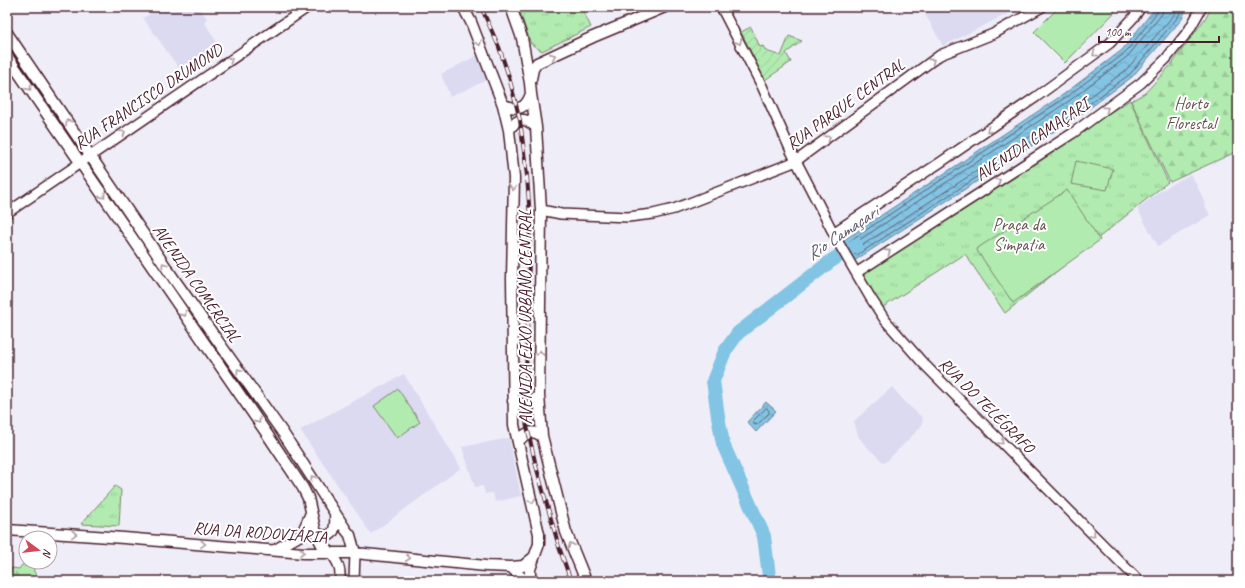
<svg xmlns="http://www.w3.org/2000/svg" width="1245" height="588" font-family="Caveat,sans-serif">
<defs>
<pattern id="forest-firs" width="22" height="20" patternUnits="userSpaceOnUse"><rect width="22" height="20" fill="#b1ebb0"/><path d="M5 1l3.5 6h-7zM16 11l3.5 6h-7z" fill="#9ac998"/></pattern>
<pattern id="park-tufts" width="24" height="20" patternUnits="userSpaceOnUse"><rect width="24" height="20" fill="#b1ebb0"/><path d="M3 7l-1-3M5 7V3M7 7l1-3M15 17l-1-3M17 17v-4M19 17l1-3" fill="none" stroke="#9ac998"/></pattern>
<pattern id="garden-furrows" width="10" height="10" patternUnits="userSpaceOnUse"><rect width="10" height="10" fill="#b1ebb0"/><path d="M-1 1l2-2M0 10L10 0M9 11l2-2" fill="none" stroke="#9ac998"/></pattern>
<pattern id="water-waves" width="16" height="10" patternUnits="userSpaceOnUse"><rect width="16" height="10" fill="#82c4e3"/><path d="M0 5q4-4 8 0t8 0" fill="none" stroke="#72a8c3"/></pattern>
</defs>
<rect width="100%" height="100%" fill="#efeef8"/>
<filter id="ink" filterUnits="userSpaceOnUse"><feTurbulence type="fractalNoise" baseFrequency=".025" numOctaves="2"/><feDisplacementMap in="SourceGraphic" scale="8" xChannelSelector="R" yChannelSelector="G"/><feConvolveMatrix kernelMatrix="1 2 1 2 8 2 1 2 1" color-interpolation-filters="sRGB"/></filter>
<g filter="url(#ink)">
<!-- built -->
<path fill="#dcdaf0" d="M161,7H199L207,19L204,21L220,48L183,74L143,18Z
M921,7H1021L943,46Z
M478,55L487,80L450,97L441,74Z
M1191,174L1204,200V204L1210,215L1158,246L1137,209L1160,191Z
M404,374L461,468L371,534L300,430Z
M892,387L907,404L923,418L921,427L887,461L884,463L865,445L858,436L854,421Z
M509,438L521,496L495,502L493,493L485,494L483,486L475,487L462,447Z"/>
<!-- forest -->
<path fill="url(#forest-firs)" stroke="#7e856e" d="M1211,7H1238V151L1170,182L1131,101L1145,93L1171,65L1207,16Z
M28,562L33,565L34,572L37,575V581H8L9,575L12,568L19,569L22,565Z"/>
<!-- park -->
<path fill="url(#park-tufts)" stroke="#7e856e" d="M518,7H581L591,27L542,51L531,44Z
M1130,100L1168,182L1005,313L965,254L880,309L855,274Z
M115,486L121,490L119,526L81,524Z"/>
<!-- garden -->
<path fill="url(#garden-furrows)" stroke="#7e856e" d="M751,27L760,47L763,46L766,51L781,56L789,36L802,41L786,53L791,62L765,80L741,32Z"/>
<!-- pitch -->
<path fill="#b1ebb0" stroke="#7e856e" d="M1059,7H1110L1115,12L1065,63L1034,32Z
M1076,161L1113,169L1107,190L1071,184Z
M1067,190L1100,240L1013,303L976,249Z
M398,389L420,422L397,438L374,406Z"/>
<!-- water -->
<path fill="url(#water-waves)" stroke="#6c8299" d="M1156,7H1187L1182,19L1132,77L1087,110L854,261L841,242L1064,94L1122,50Z
M766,402L776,411L756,432L747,422Z"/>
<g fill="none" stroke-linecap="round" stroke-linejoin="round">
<!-- shore -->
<path stroke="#606175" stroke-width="1" d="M1159,7L1158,11L1125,53L1066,97L848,242L847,245L854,254L857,255L1085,107L1130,74L1178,17L1183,7
M1164,7L1162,14L1128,56L1069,101L855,243L854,245L855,247L858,248L1082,103L1126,70L1174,15L1177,7
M767,408L769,411V413L758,424L755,425L753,422V421L765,409Z"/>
<!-- river -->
<path stroke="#82c4e3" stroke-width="14" d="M768,581L769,576L764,536L723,444L718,416L713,381L725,351L738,333L831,261L856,245"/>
<!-- secondary casing -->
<g stroke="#4a1f2b" stroke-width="12">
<path id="secondary" d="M721,7L762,86L791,151L838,242L870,297L885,320L922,362L1139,581
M541,210L561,214L628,217L653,214L674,209L789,164L796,161L940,55L993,34L1042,7
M7,213L308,7
M833,233L941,162L1036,97L1110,43L1134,17L1141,7
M856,273L1073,133L1141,83L1166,59L1189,30L1202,7
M330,552C338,562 341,568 340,581
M354,581L355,553"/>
</g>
<!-- primary casing -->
<g stroke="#4a1f2b" stroke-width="13">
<path id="primary" d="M463,7L471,22L503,105L509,130L514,178L512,279L514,425L539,534V544L530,569V581
M511,7L522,38L530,83L531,94L536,127L541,210L539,395L542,436L566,532L586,581
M7,33L176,282L283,433L346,530L350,535L355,553
M7,56L267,434L303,488L308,498L316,533L322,545L330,552
M531,79L533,69L537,63L593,37L665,7
M503,105C519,110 525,110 531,94
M509,130C518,117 524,117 536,127
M513,401C527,407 530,406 539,395
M518,442C526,432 531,429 542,436
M7,530L124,538L304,553H355L486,566L511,567L523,566L534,557
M316,533C335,542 336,527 335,513
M275,550L299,536L304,529L311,513
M511,567L525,581"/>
</g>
<!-- secondary -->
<use href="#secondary" stroke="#fff" stroke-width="9"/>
<!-- primary -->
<use href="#primary" stroke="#fff" stroke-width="10"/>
<!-- rail casing -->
<g stroke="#4a1f2b" stroke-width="4">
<path id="rail" d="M481,7L499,47L509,77L520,120L527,176L530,218L526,378V422L536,466L559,547L571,581"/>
</g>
<!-- rail -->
<use href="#rail" stroke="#fff" stroke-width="2.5" stroke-dasharray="8" stroke-linecap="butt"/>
</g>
<!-- one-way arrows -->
<defs><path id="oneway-chevron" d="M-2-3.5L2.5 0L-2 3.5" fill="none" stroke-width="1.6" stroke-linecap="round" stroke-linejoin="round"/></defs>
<g stroke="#ae9aa0">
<use href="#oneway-chevron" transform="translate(739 42) rotate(63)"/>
<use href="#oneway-chevron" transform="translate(479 43) rotate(69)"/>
<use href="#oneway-chevron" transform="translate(1095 54) rotate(144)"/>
<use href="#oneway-chevron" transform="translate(553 56) rotate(-24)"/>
<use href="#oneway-chevron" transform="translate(230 60) rotate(-34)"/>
<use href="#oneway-chevron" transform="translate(932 61) rotate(-36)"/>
<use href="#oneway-chevron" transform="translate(29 88) rotate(55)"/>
<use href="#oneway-chevron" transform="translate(1106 109) rotate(-36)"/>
<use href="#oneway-chevron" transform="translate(68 122) rotate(-124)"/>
<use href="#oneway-chevron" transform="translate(989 130) rotate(145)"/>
<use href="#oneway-chevron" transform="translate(123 133) rotate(-34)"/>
<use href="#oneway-chevron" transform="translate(828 138) rotate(-36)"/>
<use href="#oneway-chevron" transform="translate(998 181) rotate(-33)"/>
<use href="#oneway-chevron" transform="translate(513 188) rotate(91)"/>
<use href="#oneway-chevron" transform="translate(103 196) rotate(55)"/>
<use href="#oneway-chevron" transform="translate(888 252) rotate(-33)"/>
<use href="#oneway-chevron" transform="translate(164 265) rotate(-124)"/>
<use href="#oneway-chevron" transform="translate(184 314) rotate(55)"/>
<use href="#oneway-chevron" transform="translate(540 353) rotate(-89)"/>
<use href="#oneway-chevron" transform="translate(239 371) rotate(-125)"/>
<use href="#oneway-chevron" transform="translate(258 421) rotate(55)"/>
<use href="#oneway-chevron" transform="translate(1001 442) rotate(45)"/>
<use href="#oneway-chevron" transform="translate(313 478) rotate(-124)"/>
<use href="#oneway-chevron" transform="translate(532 501) rotate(77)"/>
<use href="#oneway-chevron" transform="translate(74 534) rotate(4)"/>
<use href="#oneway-chevron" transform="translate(1093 535) rotate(45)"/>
<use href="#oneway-chevron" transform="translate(203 544) rotate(4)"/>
<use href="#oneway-chevron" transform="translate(571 545) rotate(-113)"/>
<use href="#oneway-chevron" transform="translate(302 552) rotate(3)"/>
<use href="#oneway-chevron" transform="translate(408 558) rotate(6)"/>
</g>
</g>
<g text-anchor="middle" stroke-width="4" stroke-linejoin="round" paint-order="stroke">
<!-- street labels -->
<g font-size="17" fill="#4a1f2b" stroke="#fff">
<text transform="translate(148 96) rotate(-34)" y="6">RUA FRANCISCO DRUMOND</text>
<text transform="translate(845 104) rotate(-36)" y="6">RUA PARQUE CENTRAL</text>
<text transform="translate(1032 139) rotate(-34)" y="6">AVENIDA CAMAÇARI</text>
<text transform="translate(197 283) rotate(55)" y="6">AVENIDA COMERCIAL</text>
<text transform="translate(525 317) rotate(-90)" y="6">AVENIDA EIXO URBANO CENTRAL</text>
<text transform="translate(987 405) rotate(45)" y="6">RUA DO TELÉGRAFO</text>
<text transform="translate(260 532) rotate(4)" y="6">RUA DA RODOVIÁRIA</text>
</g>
<!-- park labels -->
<g font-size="17" fill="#64524c" stroke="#fff">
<text x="1191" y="109">Horto<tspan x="1191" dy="20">Florestal</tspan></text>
<text x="1019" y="230">Praça da<tspan x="1019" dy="20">Simpatia</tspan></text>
</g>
<!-- water labels -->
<g font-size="18" font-style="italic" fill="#5e596b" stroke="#fff">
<text transform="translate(842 233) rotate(-34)" y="6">Rio Camaçari</text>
</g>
</g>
<!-- margin -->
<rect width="1245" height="588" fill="none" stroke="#fff" stroke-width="24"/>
<rect x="12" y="12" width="1221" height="564" fill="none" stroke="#4a1f2b" stroke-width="1.5" filter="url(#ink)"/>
<!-- north arrow -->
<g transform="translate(38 550) rotate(105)"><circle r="19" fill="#ffffff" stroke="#b7a5aa"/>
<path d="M0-3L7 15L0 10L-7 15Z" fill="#d1495b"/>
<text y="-6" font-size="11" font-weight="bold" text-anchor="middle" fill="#4a1f2b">N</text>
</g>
<!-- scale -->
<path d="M1099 36v6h120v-6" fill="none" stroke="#4a1f2b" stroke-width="2"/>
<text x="1105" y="36" font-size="12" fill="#4a1f2b" stroke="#ffffff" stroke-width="3" paint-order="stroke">100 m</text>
</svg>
